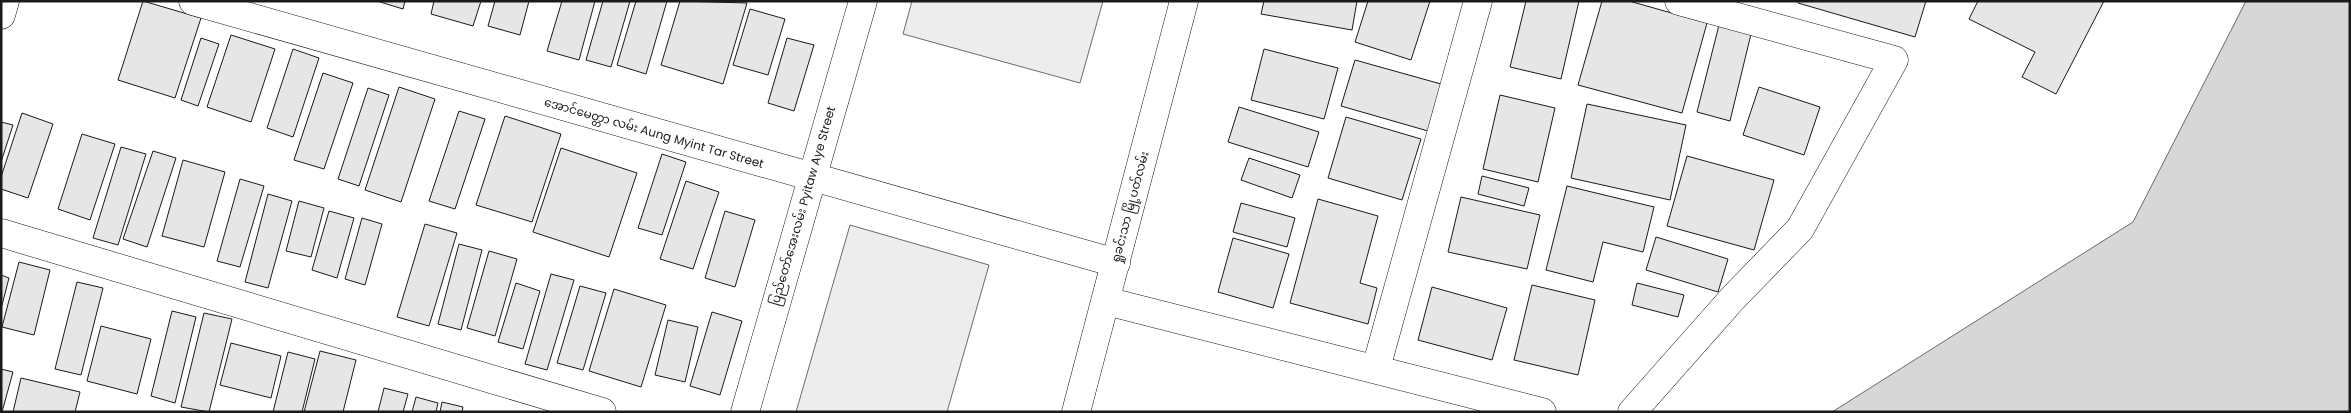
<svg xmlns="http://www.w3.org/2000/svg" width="2351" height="413" font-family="Poppins,'Noto Sans Myanmar',sans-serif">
<rect width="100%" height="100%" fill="#fff"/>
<!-- built -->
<path fill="#ededed" stroke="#6a6a6a" d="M912,1H1103L1080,83L903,34Z
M850,225L989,265L947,412H796Z"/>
<!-- water -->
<path fill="#d7d7d7" stroke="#6a6a6a" d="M2246,1H2350V412H1832L2133,222Z"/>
<!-- building -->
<path fill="#e6e6e6" stroke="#1a1a1a" d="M143,1L201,18L175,98L118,80Z
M377,1H405L403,9Z
M434,1H481L473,26L431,14Z
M495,1H529L520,35L488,26Z
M562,1H595L579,60L547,51Z
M603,1H630L611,67L586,60Z
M636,1H667L646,74L617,65Z
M680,1L747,3L723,84L661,65Z
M1264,1H1357L1352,30L1261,14Z
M1368,1H1430L1411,60L1355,42Z
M1526,1H1579L1561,79L1510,67Z
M1602,1H1629L1707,23L1682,113L1578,85Z
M1799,1H1926L1915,37L1798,3Z
M1978,1H2104L2056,94L2022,77L2035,52L1969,19Z
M750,9L785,19L768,75L733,65Z
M1719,25L1751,34L1730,121L1697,112Z
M231,35L275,49L251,122L207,107Z
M201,38L219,44L198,106L181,100Z
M787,38L814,45L794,111L768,103Z
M293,49L319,58L293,137L267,128Z
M1264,49L1338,68L1324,119L1251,100Z
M1355,60L1441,84L1428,131L1341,106Z
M323,73L353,83L324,169L294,160Z
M399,87L435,99L401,202L365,190Z
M1759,87L1820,107L1804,155L1743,135Z
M368,88L389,95L359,186L338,179Z
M1500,95L1555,108L1538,182L1483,169Z
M1587,104L1686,125L1670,200L1571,178Z
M1239,107L1319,132L1308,167L1228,142Z
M459,111L485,119L455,209L429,201Z
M22,113L53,124L28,198L1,189V177Z
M505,116L561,134L532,222L476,205Z
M1346,117L1421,139L1402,200L1328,178Z
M1,122L13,125L1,162Z
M82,134L115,144L90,220L58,209Z
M121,147L146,154L118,245L93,238Z
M561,148L637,173L609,257L533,232Z
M153,151L176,158L147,247L123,239Z
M662,154L686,162L662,235L638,228Z
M1687,156L1774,180L1754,250L1667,226Z
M1249,158L1300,175L1292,198L1241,180Z
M183,160L225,172L204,247L162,236Z
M1482,176L1529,188L1524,206L1478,194Z
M240,179L264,186L240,267L217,261Z
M686,181L719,192L693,269L660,259Z
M1567,186L1654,207L1643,252L1603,242L1593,282L1546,270Z
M268,194L292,201L268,288L245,282Z
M1461,197L1540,215L1527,269L1448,252Z
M1318,199L1378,216L1360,283L1377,288L1368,324L1290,303Z
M299,201L324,208L311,257L286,251Z
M1241,203L1295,218L1287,247L1233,232Z
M329,211L354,218L337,278L312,270Z
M725,211L755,220L735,287L705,278Z
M362,218L382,224L365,285L345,279Z
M425,224L457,233L429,326L397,317Z
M1656,237L1728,259L1718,292L1646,270Z
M1233,238L1289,254L1273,308L1218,292Z
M459,244L482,250L461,330L438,324Z
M489,251L517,259L495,336L467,328Z
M19,262L50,270L34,335L2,327Z
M551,274L574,280L547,370L525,364Z
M1,275L9,278L1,309Z
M77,282L103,288L81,375L55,369Z
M516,283L540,291L523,349L498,342Z
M1637,283L1684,295L1678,317L1632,305Z
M1532,285L1595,300L1578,375L1514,360Z
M580,286L606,293L583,370L557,363Z
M1432,287L1507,308L1492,360L1418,340Z
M614,289L666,305L641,387L589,371Z
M172,311L196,317L175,403L151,396Z
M712,312L742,321L720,395L690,386Z
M204,313L232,319L209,412L181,407Z
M668,320L698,327L685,382L655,375Z
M101,326L151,339L137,394L87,381Z
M231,343L281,356L271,398L220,385Z
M320,351L356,360L343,412H304Z
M288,352L315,359L302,412H273Z
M1,369L13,372L2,412H1Z
M21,378L80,392L75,412H13Z
M384,388L408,394L403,412H378Z
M416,397L438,403L436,412H412Z
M442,402L463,407L462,412H440Z"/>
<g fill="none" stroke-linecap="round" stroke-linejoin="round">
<!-- minor casing -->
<g stroke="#1a1a1a" stroke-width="29">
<path id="minor" d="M193,1L1116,263
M1,15L5,1
M1,233L602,412
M1106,301L1542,412
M1376,368L1478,1
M745,412L863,1
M1632,412L1733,298L1800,229L1894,60L1679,1"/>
</g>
<!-- primary casing -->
<g stroke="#1a1a1a" stroke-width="29">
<path id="primary" d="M1076,412L1184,1"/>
</g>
<!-- minor -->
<use href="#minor" stroke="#fff" stroke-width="28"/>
<!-- primary -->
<use href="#primary" stroke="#fff" stroke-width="28"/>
</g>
<g text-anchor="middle" stroke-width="4" stroke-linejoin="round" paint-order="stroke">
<!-- street labels -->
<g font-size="12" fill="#1a1a1a" stroke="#fff">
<text transform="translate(654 133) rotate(16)" y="4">အောင်မေတ္တာ လမ်း Aung Myint Tar Street</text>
<text transform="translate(803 206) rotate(-74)" y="4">ပြည်တော်အေးလမ်း Pyitaw Aye Street</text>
<text transform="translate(1130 207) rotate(-75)" y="4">ရှုခင်းသာ မြို့ပတ်လမ်း</text>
</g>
</g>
<!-- border -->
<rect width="2351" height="413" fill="none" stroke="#1a1a1a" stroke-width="5"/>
</svg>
